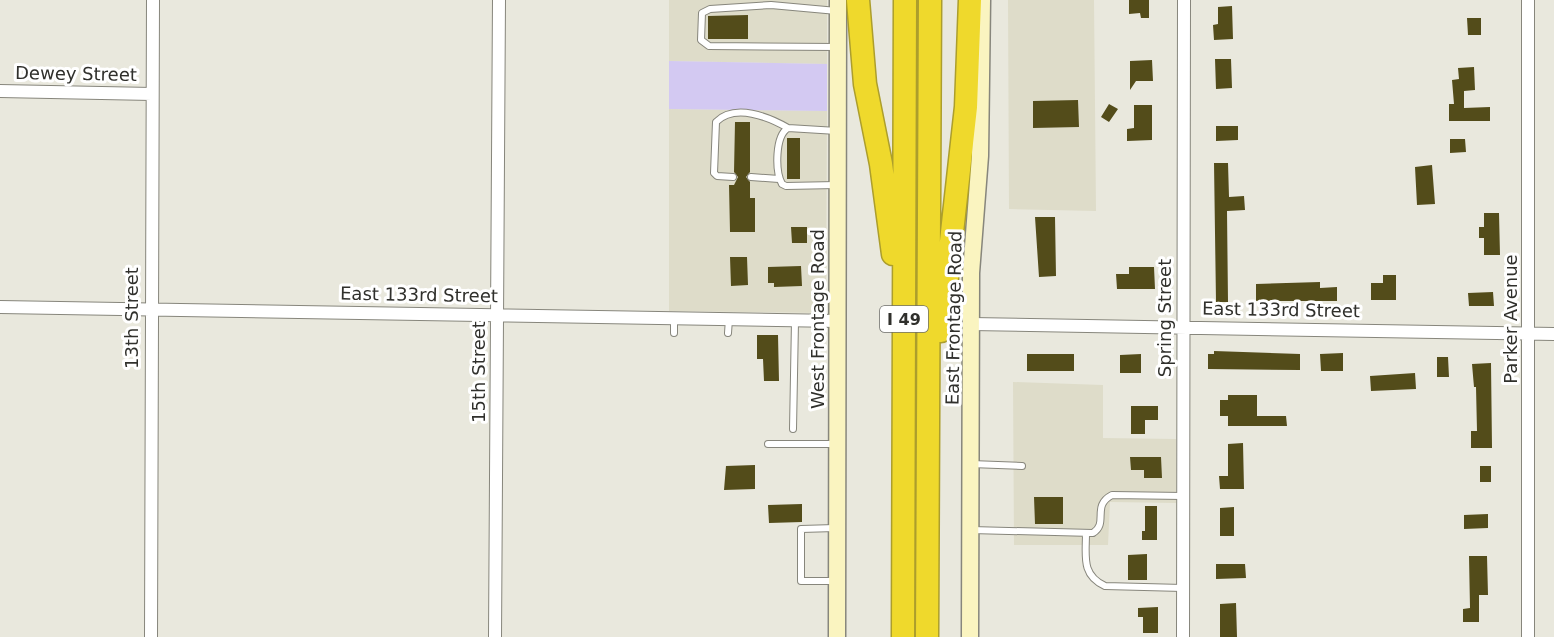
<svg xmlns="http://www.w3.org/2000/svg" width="1554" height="637" font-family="'DejaVu Sans',sans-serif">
<rect width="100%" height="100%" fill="#e9e8dd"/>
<!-- built -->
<path fill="#dedcc9" d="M669,0H827V64L669,61Z
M1008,0H1094L1096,211L1009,209Z
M669,109L827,111L826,310L820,313L669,311Z
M1013,382L1103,385V438L1176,439V503L1110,502L1108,545H1014Z"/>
<!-- green -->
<path fill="#d3c9f2" d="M669,61L827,64V111L669,109Z"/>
<!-- building -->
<path fill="#534c1a" d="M1129,0H1149V18H1141L1140,13L1129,14Z
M1232,6L1233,39L1214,40L1213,25L1218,24V7Z
M748,15V39H708V16Z
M1467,18H1481V35H1468Z
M1215,59H1231L1232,88L1216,89Z
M1152,60L1153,81H1136L1130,90V61Z
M1474,67L1475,90L1464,91V108L1490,107V121H1449V104H1454L1452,80L1459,79L1458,68Z
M1078,100L1079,127L1033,128V101Z
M1109,104L1118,109L1109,122L1101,117Z
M1134,105H1152V140L1127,141V129L1134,128Z
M735,122H750V172L746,177L750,182V198H755V232H730L729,185H734L738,177L734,172Z
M1216,126H1238V140L1216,141Z
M787,138H800V179H787Z
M1450,139H1465L1466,152L1450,153Z
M1214,163H1228L1229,197L1244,196L1245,210L1227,211L1228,302H1216Z
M1432,165L1435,204L1417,205L1415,167Z
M1484,213H1499L1500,255H1484V238H1479V227H1484Z
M1035,217H1055L1056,276L1039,277Z
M791,227H807V243H792Z
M730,257H747L748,285L731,286Z
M801,266L802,286L774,287V283H768V267Z
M1129,267H1154L1155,289H1117L1116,274H1129Z
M1383,275H1396V300H1371V283H1383Z
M1320,282V288L1337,287V301H1256V284Z
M1493,292L1494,306H1469L1468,293Z
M757,335H778L779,381H764L763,359H757Z
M1214,351L1300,354V370L1208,369V354H1214Z
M1343,353V371H1321L1320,354Z
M1027,354H1074V371H1027Z
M1141,354V373H1120V355Z
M1437,357H1448L1449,377H1437Z
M1491,363L1492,448H1471V431H1477L1476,387H1474L1472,364Z
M1415,373L1416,389L1371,391L1370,376Z
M1228,395H1257V416H1286L1287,426H1228V416H1220V400H1228Z
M1131,406H1158V420H1145V434H1131Z
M1243,443L1244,489H1220L1219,476H1228V444Z
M1130,457H1161L1162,478H1144V470H1131Z
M755,465V489L724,490L726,466Z
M1480,466H1491V482H1480Z
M1034,497H1063V524H1035Z
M802,504V522L769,523L768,505Z
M1145,506H1157V540H1142V531H1145Z
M1234,507V536H1220V508Z
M1488,514V528L1464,529V515Z
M1147,554V580H1128V555Z
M1469,556H1487L1488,595H1479V622H1463V609L1470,608Z
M1216,564H1245L1246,578L1216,579Z
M1236,603L1237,637H1220V604Z
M1158,607V633H1143V617H1138V608Z"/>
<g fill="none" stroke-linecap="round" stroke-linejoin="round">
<!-- lane casing -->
<g stroke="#87867c" stroke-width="8">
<path id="lane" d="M837,11L771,5L710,9L702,13L701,40L709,46L837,47
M733,177L717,176L714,173L716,122C735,103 769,117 788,128
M751,177L779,179
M836,185L786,186L782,184C775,171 775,136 788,128L837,131
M674,318V333
M728,333L729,319
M793,429L795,321
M768,444H837
M971,464L1022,466
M835,528L801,529V581H837
M971,530L1093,533C1109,523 1091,506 1112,495L1183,496
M1086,533C1086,556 1081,575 1105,586L1183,588"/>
</g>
<!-- street casing -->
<g stroke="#87867c" stroke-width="14">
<path id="street" d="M1528,0V637
M0,91L152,94
M0,307L838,321
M971,324L1554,334
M151,637L153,0
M495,637L499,0
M1183,637L1184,0"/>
</g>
<!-- secondary casing -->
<g stroke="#87867c" stroke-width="19">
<path id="secondary" d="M837,637L838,0
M970,637L971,273L980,156L982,0"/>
</g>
<!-- highway casing -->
<g stroke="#ac9e2c" stroke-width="25">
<path id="highway" d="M858,0L865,84L881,164L893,254
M941,331L966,107L970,0
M903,637L905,0
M927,637L930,0"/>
</g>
<!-- lane -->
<use href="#lane" stroke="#fff" stroke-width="6"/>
<!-- street -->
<use href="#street" stroke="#fff" stroke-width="12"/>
<!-- secondary -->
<use href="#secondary" stroke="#faf4c0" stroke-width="16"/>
<!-- highway -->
<use href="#highway" stroke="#efd92c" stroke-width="22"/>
</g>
<g text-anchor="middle" stroke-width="6" stroke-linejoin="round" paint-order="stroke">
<!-- shield labels -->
<rect fill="#fff" stroke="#6e6e6b" stroke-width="1.5" x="880" y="306" width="48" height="26" rx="4.5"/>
<g font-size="16" font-weight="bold" fill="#30302c">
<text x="904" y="325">I 49</text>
</g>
<!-- street labels -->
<g font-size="18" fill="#30302c" stroke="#fff">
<text transform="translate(76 74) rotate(1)" y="6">Dewey Street</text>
<text transform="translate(419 295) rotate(1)" y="6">East 133rd Street</text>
<text transform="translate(1281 310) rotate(1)" y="6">East 133rd Street</text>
<text transform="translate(132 318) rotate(-90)" y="6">13th Street</text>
<text transform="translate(954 318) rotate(-89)" y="6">East Frontage Road</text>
<text transform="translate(1165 318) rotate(-90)" y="6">Spring Street</text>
<text transform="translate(818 319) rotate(-90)" y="6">West Frontage Road</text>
<text transform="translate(1511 319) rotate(-90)" y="6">Parker Avenue</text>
<text transform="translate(479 372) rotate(-90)" y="6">15th Street</text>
</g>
</g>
</svg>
